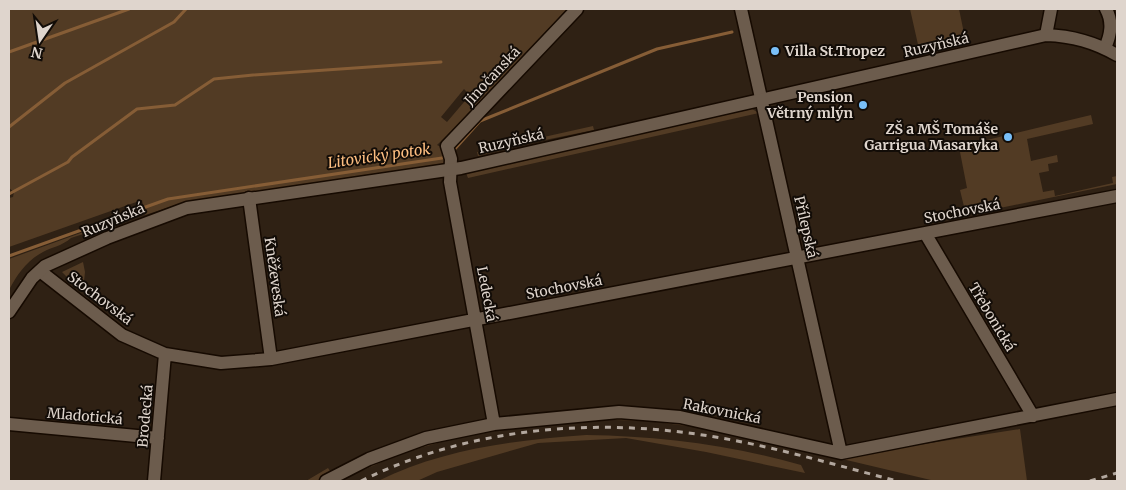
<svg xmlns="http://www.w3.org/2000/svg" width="1126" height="490" font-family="Merriweather,serif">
<rect width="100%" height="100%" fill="#2f2114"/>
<!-- green -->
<path fill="#523b24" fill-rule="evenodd" d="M9,9H567L472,111L437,145L443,148L447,159L441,167L205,199L182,203L145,215L144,214L71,238C62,246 52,247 43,252C26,261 17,275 9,290V259L144,210L142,200L9,247V198L13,197L14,192L9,188ZM464,89L470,95L447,122L441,117Z
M910,9H959L965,38L919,49Z
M752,109L759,113L468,178L466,173Z
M1091,115L1093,124L1027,139L1031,161L1057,155L1058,162L1048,164L1049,171L1039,173L1043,192L1054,190L1055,196L1113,183L1112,177L1117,176V184L966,215L960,190L967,188L960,152L967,150L966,145Z
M593,126L594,130L500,149V151L478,156L477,152Z
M83,262L85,272L84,281L75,285L62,272Z
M620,416L677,421L711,427L841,457L1020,429L1027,481H935L720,430L647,421L585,419L544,422L466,435L402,453L339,481C425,433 522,419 620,416Z
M586,435C659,436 731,445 801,465L805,473L706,452L626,438L538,443L437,472L417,481H378C442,449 515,440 586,435Z
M328,468L332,474L321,481H306Z"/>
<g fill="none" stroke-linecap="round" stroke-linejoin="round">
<!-- stream -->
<path stroke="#865d36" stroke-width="3" d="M9,52L129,9
M9,127L65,83L174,22L186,9
M453,151L480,121L657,49L732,32
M9,194L68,162L72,157L137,109L175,105L214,79L253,75L441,62
M9,256L168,199L442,158L447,155"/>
<!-- minor casing -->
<g stroke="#160a01" stroke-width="15">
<path id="minor" d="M741,9L841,453
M1046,35L1051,9
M1105,48C1111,34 1113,22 1106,9
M249,198L271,359
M925,233L1033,416
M40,271L122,335L165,354L221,363L271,359L1117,196
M9,424L158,438
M494,424L450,182L451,159L447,146L577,9
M154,481L165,354
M326,481L369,459L426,438L494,424L619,412L680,417L841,453L1117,399"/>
</g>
<!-- tertiary casing -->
<g stroke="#160a01" stroke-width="15">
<path id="tertiary" d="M9,312L32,278L45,266L107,238L187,208L461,168L1046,35C1073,36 1094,42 1117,55"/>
</g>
<!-- minor -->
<use href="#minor" stroke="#6c5c4d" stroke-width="12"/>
<!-- tertiary -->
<use href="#tertiary" stroke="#6c5c4d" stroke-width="12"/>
<!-- rail -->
<path stroke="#b2a79e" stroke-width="3" stroke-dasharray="6 6" stroke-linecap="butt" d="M361,481C468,428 592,417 709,436C773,446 835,465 897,481
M1090,481L1117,473"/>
</g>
<!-- markers -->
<g fill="#79bff8" stroke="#120c07" stroke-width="2">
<circle cx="775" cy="51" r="5"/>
<circle cx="863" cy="105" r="5"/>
<circle cx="1008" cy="137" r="5"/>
</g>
<g text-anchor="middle" stroke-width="4" stroke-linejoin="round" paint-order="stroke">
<!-- street labels -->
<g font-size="14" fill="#dfd5cd" stroke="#120c07">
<text transform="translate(936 45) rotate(-13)" y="5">Ruzyňská</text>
<text transform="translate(492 76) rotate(-47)" y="5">Jinočanská</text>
<text transform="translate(511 141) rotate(-13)" y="5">Ruzyňská</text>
<text transform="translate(962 211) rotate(-11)" y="5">Stochovská</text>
<text transform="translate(113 220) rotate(-23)" y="5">Ruzyňská</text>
<text transform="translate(806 227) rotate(77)" y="5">Přílepská</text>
<text transform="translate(275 277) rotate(82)" y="5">Kněževeská</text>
<text transform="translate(564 287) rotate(-11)" y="5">Stochovská</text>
<text transform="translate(487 294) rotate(79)" y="5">Ledecká</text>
<text transform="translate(100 298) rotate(37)" y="5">Stochovská</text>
<text transform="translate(992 317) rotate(59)" y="5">Třebonická</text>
<text transform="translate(722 411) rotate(11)" y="5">Rakovnická</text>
<text transform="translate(85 416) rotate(5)" y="5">Mladotická</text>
<text transform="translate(145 416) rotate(-85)" y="5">Brodecká</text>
</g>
<!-- poi labels -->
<g font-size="14" font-weight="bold" fill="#dfd5cd" stroke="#120c07" text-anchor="end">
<text x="785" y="56" text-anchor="start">Villa St.Tropez</text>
<text x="853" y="102">Pension<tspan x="853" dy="16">Větrný mlýn</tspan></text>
<text x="998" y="134">ZŠ a MŠ Tomáše<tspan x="998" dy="16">Garrigua Masaryka</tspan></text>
</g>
<!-- water labels -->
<g font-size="15" font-style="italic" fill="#fdbe81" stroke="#120c07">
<text transform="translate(379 156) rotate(-8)" y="5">Litovický potok</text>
</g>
</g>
<!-- border -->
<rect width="1126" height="490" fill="none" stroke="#dfd5cd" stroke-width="20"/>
<!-- north arrow -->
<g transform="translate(40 40) rotate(193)" stroke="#120c07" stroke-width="4" paint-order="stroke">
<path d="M0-4L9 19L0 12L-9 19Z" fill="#dfd5cd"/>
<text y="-8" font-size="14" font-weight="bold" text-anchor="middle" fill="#dfd5cd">N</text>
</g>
</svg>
